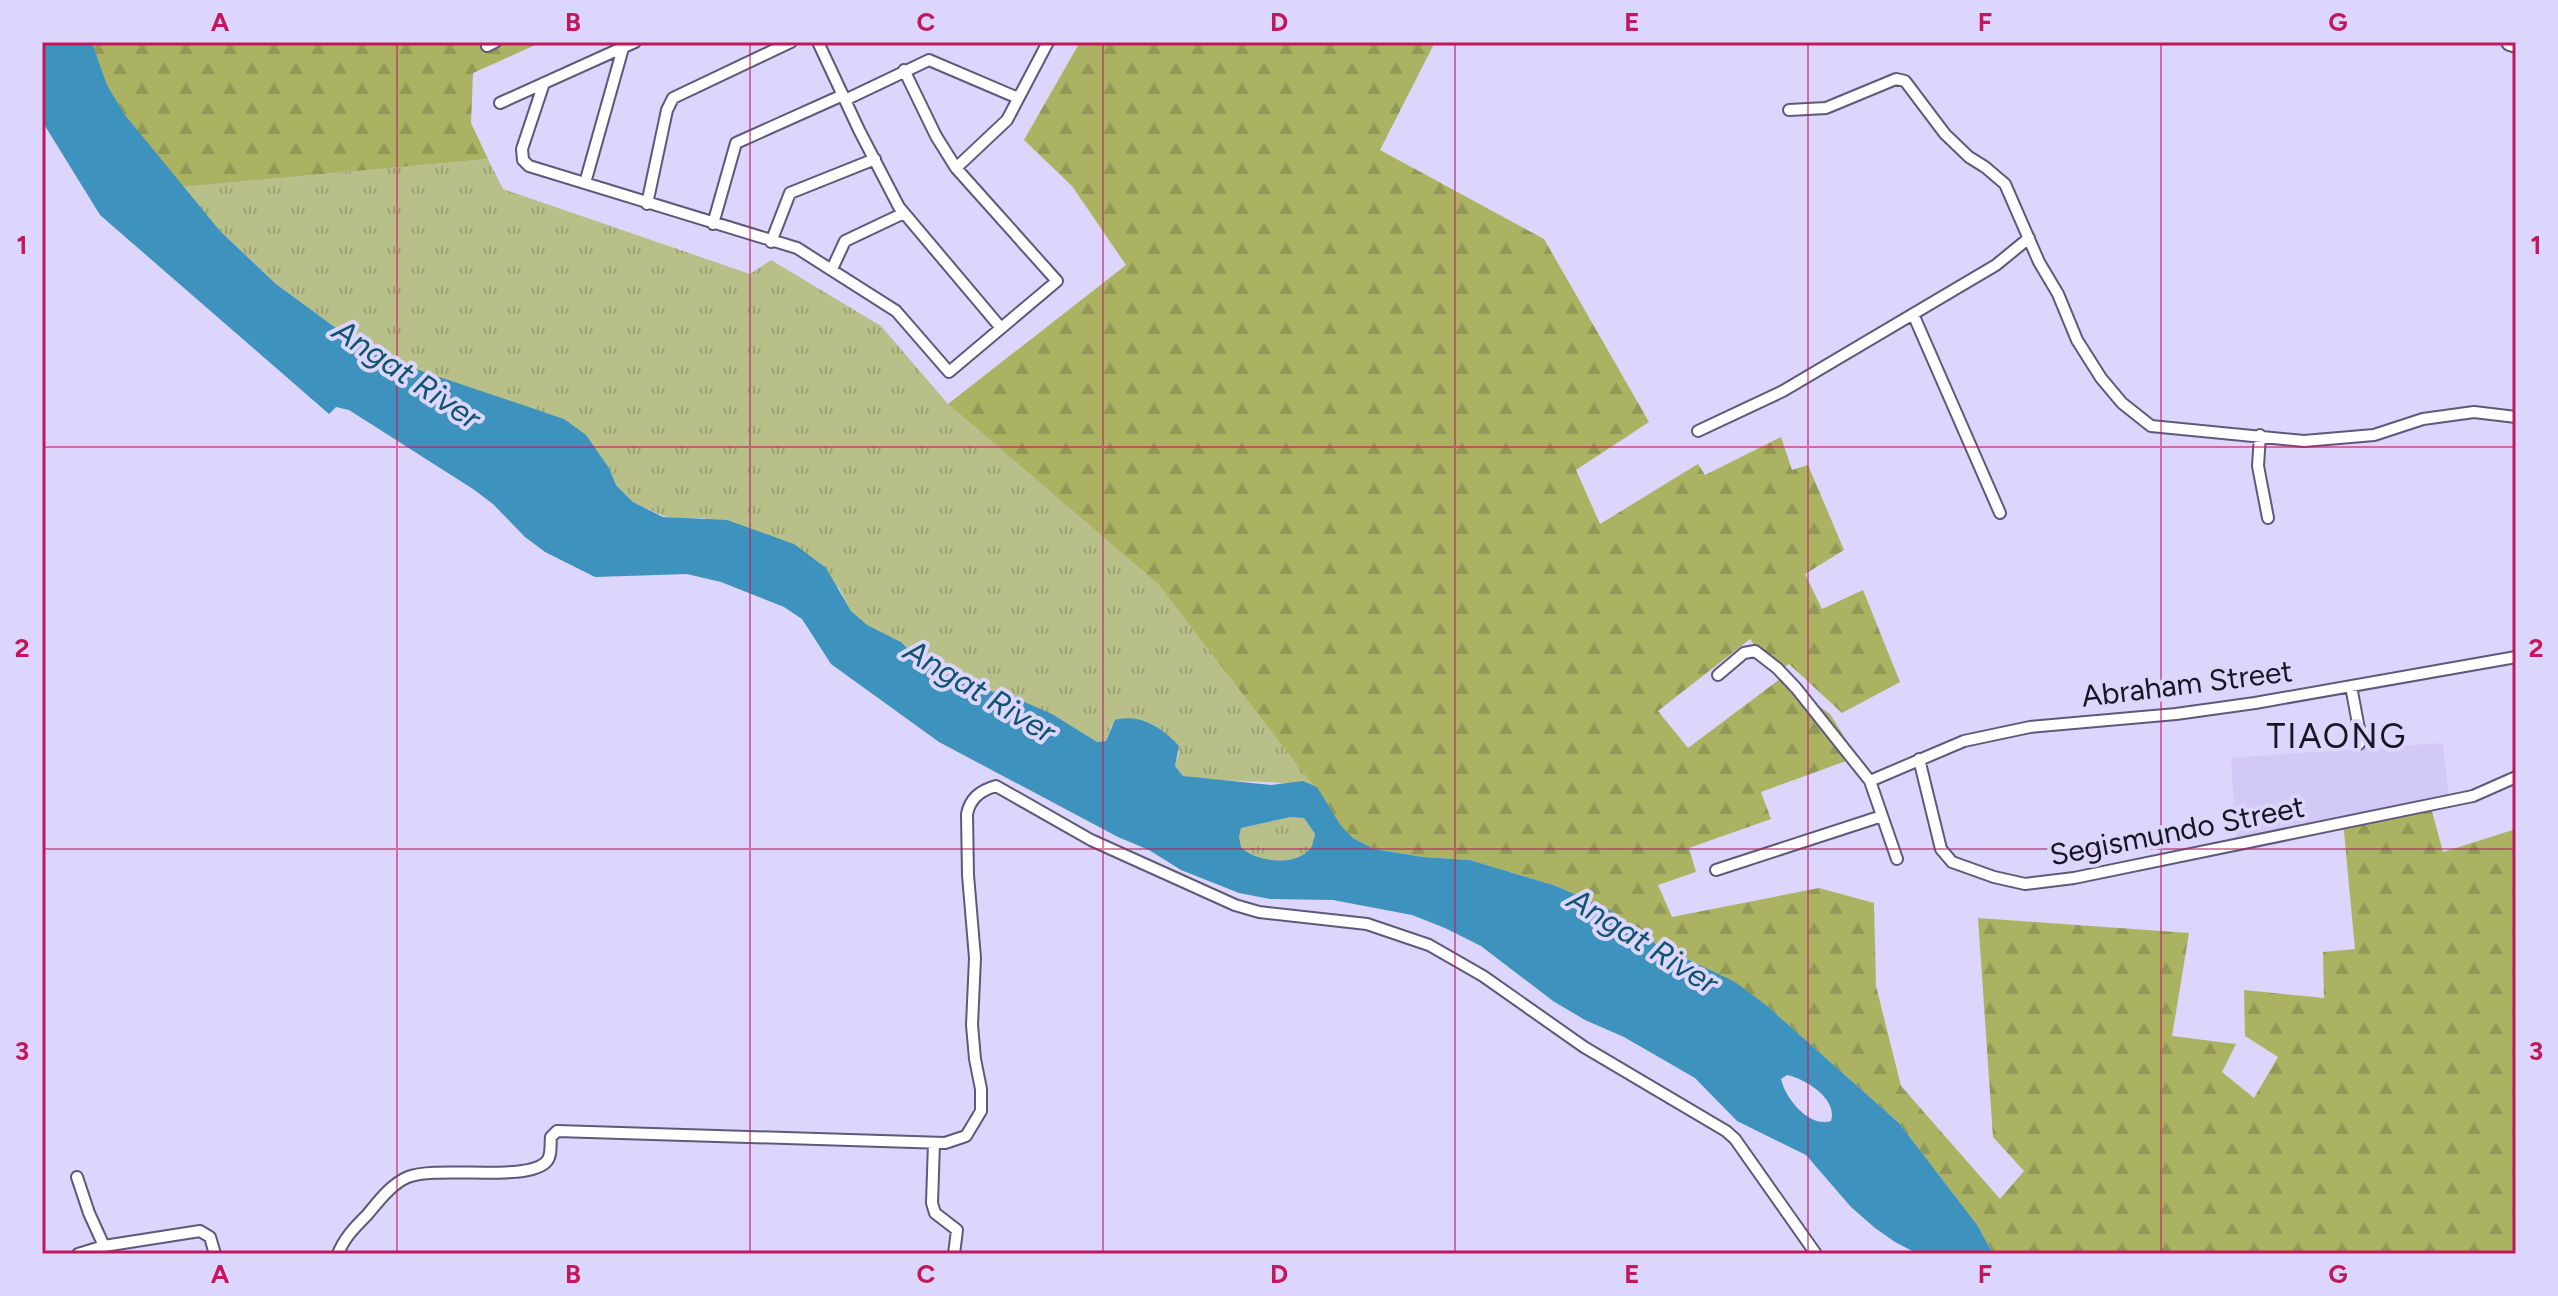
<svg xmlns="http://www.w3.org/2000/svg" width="2558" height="1296" font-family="Figtree,sans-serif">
<defs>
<pattern id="grass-tufts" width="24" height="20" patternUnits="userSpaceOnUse" patternTransform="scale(2)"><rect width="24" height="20" fill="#b9bf88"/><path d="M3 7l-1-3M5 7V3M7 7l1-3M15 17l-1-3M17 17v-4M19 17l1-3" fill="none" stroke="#9ea375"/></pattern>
<pattern id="forest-firs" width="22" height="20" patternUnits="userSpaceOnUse" patternTransform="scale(2)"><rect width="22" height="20" fill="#abb363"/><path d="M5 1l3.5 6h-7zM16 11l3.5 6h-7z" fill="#929956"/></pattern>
</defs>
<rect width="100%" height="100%" fill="#dcd5fc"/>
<!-- built -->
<path fill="#d2c9f7" d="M2443,743L2449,800L2236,841L2231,758Z"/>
<!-- grass -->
<path fill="url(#grass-tufts)" d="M488,159L503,189L750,274L771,260L881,326L948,404L1158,584L1317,787C1273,779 1228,784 1183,776L1175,766L1179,752C1161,725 1145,713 1112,725L1106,741L1097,742L1011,696L963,684L942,674L917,658L901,642L866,625L851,611L839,588L704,518L683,519L663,516L633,502L616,485L609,468L564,419L435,377L395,362L351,339L276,284L220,231L182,187Z
M1291,817L1304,818L1315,834C1315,835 1312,846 1312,846C1299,868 1255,862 1241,847L1238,836L1241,828Z"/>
<!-- forest -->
<path fill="url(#forest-firs)" d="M92,42H542L473,73L471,123L488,159L182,187L124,114L107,85Z
M1080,42H1435L1380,150L1544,239L1649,422L1576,470L1600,524L1698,464L1705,475L1781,437L1792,470L1808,465L1844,550L1805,574L1822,609L1863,590L1900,682L1842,713L1789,664L1775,673L1750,639L1658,711L1688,748L1780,679L1830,714L1857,757L1761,792L1771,819L1689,848L1696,872L1658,885L1672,917L1819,888L1874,903L1876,986L1901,1086L2000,1199L2024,1171L1993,1137L1978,918L2189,933L2172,1036L2236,1044L2222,1072L2254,1098L2278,1057L2245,1036L2244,990L2324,998L2323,952L2355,949L2343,821L2430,804L2443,852L2516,829V1254H1993L1978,1226L1899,1123L1766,1005L1696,963L1656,944L1607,908L1556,886L1470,860L1423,857L1374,849L1353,838L1341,827L1326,802L1158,584L948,404L1126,265L1072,186L1024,140Z"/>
<!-- water -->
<path fill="#3d93bd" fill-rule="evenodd" d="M42,42H92L107,85L125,115L220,231L276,284L351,339L395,362L564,419L586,435L609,468L616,485L633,502L663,517L727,520L794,544L826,568L851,611L867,625L901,642L917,658L942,674L963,684L1011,696L1052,714L1097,742L1106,741L1115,720C1140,713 1163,728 1179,746L1175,766L1183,776L1271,785L1303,781L1317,787L1341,826L1353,838L1374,849L1423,857L1470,860L1556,886L1607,908L1656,944L1735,982L1766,1005L1899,1123L1978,1226L1993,1254H1918L1895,1242L1875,1228L1851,1207L1806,1155L1737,1121L1695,1078L1624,1037L1585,1020L1553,1001L1481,946L1445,928L1412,915L1333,900L1270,899L1239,893L1181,870L1149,850L1118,837L939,742L831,664L802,619L784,607L721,582L687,574L595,577L545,552L525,537L493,504L473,489L349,410L336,407L329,414L100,215L42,121ZM1291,817L1304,818L1315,834C1315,835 1312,845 1312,846C1299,868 1255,862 1241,847L1239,837L1241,828ZM1787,1075C1806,1079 1838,1099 1831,1121C1809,1128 1785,1098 1781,1079Z"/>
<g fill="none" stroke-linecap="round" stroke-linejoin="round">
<!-- street casing -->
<g stroke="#5f587a" stroke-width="14">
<path id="street" d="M818,42L859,130L899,207L1001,328
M487,46L495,42
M544,83L522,149L523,160L529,166L797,248L896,311L949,372L1057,281L956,168L936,136L904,70
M845,100L929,60L1018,98
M500,103L635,42
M1789,110L1826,108L1896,79L1905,81L1945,134L1969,157L1985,167L2005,184L2039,262L2058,294L2077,340L2101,378L2122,403L2151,426L2304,441L2374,435L2423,419L2474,412L2516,417
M956,168L1007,120L1048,42
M585,183L623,48
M647,204L667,110L673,98L791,42
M713,224L736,143L843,95
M771,242L790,193L875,159
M832,269L845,241L904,213
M1913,314L2000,513
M1698,431L1783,391L1996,265L2029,238
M2260,435L2258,466L2268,518
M1718,675L1744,653L1755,651L1777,668L1796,688L1870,781L1897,859
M2351,686L2359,729V744
M1919,759L1941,849L1952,862L1994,877L2025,884L2074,878L2473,796L2516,777
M1870,781L1964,741L2030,727L2176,714L2255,703L2516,657
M1716,870L1882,816
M934,1143L932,1203L935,1213L957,1230L954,1254
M77,1177L89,1213L104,1246L200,1231L210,1237L215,1254
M78,1254L104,1246
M338,1254C344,1238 355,1227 367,1215C378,1202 391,1184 408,1177C438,1165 529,1183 547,1161C552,1155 550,1144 551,1137L557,1131L945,1143L966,1136L981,1111V1089L975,1059L972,1025L975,958L968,875L967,814C970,798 981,790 996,786L1091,840L1235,905L1259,912L1367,924L1429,945L1483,976L1584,1047L1726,1131L1735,1139L1816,1254"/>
</g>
<!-- primary casing -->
<g stroke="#5f587a" stroke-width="20">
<path id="primary" d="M2510,42L2516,44"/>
</g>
<!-- street -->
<use href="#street" stroke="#fff" stroke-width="10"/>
<!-- primary -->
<use href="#primary" stroke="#fff" stroke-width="16"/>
</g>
<!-- grid -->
<path fill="none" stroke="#c2185b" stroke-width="2" stroke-opacity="0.55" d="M397,42V1254M750,42V1254M1103,42V1254M1455,42V1254M1808,42V1254M2161,42V1254M42,447H2516M42,849H2516"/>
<g text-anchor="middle" stroke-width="8" stroke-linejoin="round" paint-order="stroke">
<!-- street labels -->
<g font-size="30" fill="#181522" stroke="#dcd5fc">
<text transform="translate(2187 684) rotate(-7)" y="10">Abraham Street</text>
<text transform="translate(2177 831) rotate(-11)" y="10">Segismundo Street</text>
</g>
<!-- water labels -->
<g font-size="32" font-style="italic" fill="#115472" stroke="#dcd5fc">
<text transform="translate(407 374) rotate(34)" y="11">Angat River</text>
<text transform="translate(980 691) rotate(31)" y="11">Angat River</text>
<text transform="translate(1643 941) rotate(32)" y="11">Angat River</text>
</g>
<!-- quarter labels -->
<g font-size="34" letter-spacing="2" fill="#181522" stroke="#dcd5fc">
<text x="2337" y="748">TIAONG</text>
</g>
</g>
<!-- border -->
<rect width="2558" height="1296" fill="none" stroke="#dcd5fc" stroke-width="88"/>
<rect x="44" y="44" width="2470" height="1208" fill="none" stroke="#c2185b" stroke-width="3"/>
<g font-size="26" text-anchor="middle" font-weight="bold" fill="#c2185b">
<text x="220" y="31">A</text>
<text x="573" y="31">B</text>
<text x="926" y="31">C</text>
<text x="1279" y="31">D</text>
<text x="1632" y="31">E</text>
<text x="1985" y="31">F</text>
<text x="2338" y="31">G</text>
<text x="22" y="254">1</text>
<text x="2536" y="254">1</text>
<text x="22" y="657">2</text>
<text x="2536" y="657">2</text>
<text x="22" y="1060">3</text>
<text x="2536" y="1060">3</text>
<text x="220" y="1283">A</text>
<text x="573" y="1283">B</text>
<text x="926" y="1283">C</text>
<text x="1279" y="1283">D</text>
<text x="1632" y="1283">E</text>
<text x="1985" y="1283">F</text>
<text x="2338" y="1283">G</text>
</g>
</svg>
